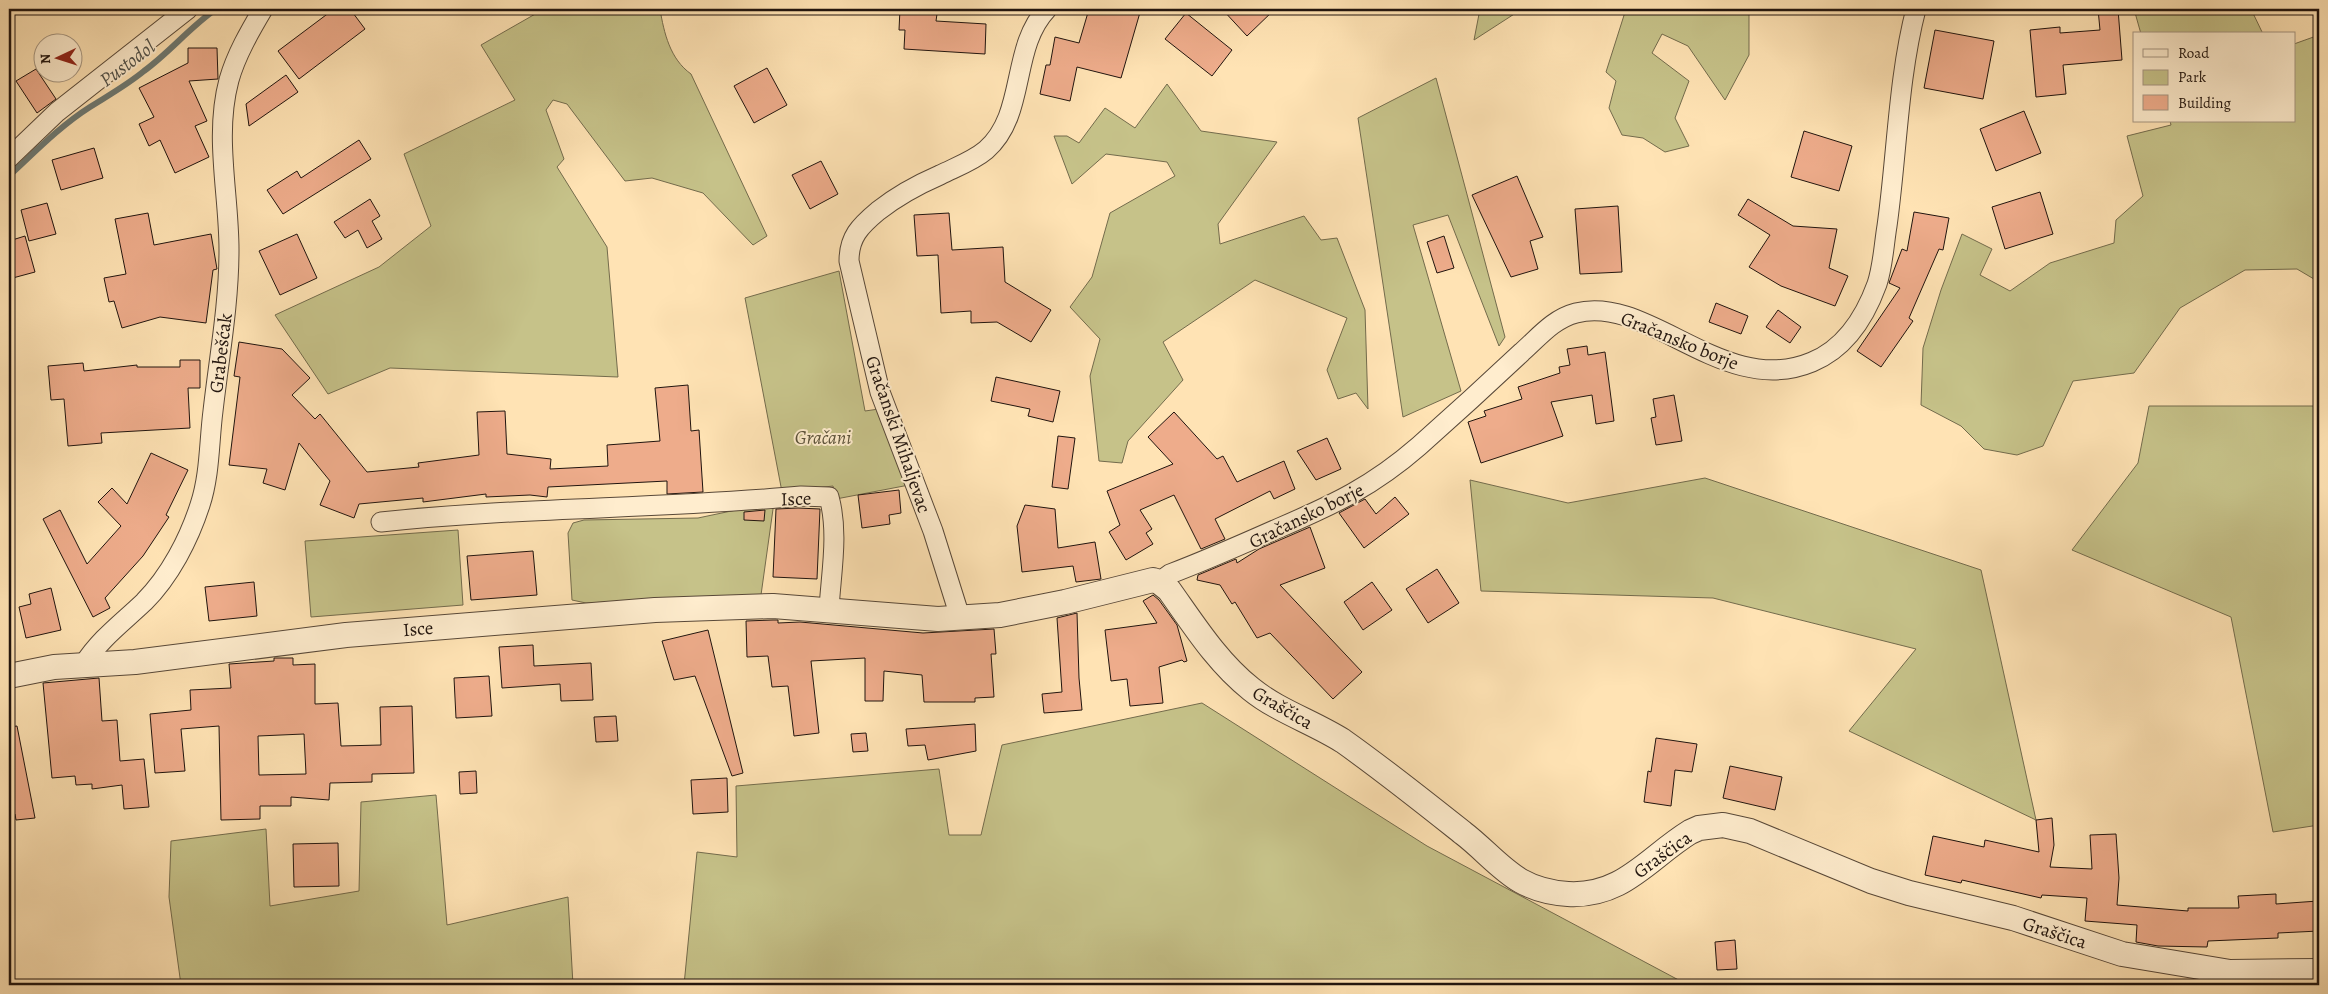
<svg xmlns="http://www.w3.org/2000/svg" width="2328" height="994" font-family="Alegreya,serif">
<rect width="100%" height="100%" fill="#ffe3b4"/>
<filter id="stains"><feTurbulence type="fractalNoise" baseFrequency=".004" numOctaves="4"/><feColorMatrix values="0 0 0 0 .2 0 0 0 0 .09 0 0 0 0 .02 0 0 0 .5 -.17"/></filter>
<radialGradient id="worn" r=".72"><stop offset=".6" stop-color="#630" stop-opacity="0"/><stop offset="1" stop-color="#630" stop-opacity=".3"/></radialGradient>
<!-- green -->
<path fill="#c6c289" stroke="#736b4c" d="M544,9H660C664,33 670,59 691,74L767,236L753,245L703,193L652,178L625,181L567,104L553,100L546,110L564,159L557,167L607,247L618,377L390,368L328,394L275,315L379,267L431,226L404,154L515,100L481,45Z
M1480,9H1522L1474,40Z
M1626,9H1749V55L1725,100L1688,46L1662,34L1652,53L1689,81L1675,118L1689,146L1665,152L1643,138L1622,135L1609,108L1616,81L1606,72Z
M2134,9H2251L2263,34H2141Z
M2319,35V282L2297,269L2245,270L2180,308L2134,373L2073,381L2043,446L2017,455L1984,449L1961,426L1921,405L1923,348L1941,290L1962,234L1992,249L1980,275L2010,291L2050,263L2114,243L2116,220L2143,196L2127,136L2171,125L2170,121H2294V44Z
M1436,78L1505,337L1499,346L1448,215L1413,225L1461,391L1403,417L1358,118Z
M1167,84L1201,131L1277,142L1218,224L1220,244L1304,216L1321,240L1337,238L1365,310L1368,409L1356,393L1338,399L1327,370L1347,318L1255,280L1163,342L1183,380L1128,441L1122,463L1099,461L1090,376L1100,339L1070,307L1092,277L1110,213L1175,176L1167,162L1106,154L1072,184L1054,136H1067L1079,143L1105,108L1135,128Z
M839,271L865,411L879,409L909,485L836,499L833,486L782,492L745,298Z
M2149,406H2319V825L2273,832L2231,617L2072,550L2138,463Z
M1705,478L1981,570L2036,820L1849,731L1916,649L1713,598L1481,591L1470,480L1568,503Z
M774,502L761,595L586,603L572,600L568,533L573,523L584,520L698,518Z
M458,530L463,605L311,617L305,541Z
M1202,703L1427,846L1688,985H684L697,852L737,857L736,786L939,769L949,835H981L1002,745Z
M436,795L447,925L568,897L573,985H181L169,897L171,841L266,829L270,906L359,891L361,802Z"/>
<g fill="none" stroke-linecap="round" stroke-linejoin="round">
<!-- stream -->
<path stroke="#6e7972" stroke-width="6" d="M9,176C35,152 60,126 90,107C109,95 127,85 144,71C170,52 190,27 216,9"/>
</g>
<!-- building -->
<path fill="#eeac8b" stroke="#20140e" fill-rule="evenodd" d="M334,9H350L365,29L299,79L278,51Z
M900,9H929V14H937L936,21L986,24L985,54L904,49L905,30H899Z
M1089,9H1141L1121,78L1077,67L1070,101L1040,94L1046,65H1050L1055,37L1079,43Z
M1222,9H1275L1247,36Z
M2098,9H2118L2122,60L2063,65L2066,94L2036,97L2030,30L2060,27V33L2100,30Z
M1186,13L1232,50L1212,76L1165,39Z
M1935,30L1994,41L1983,99L1924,88Z
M188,48H217L218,79L189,81L207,121L195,126L209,157L175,173L160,140L149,146L139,124L154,117L139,88L188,63Z
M767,68L787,105L754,123L734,86Z
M36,69L56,99L37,113L16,81Z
M286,75L298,92L249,126L246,104Z
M2024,111L2041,153L1996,171L1980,129Z
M1804,131L1852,146L1839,191L1791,177Z
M359,140L371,159L283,214L267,190L297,171L301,178Z
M94,148L103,178L61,190L52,160Z
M821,161L838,194L810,209L792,175Z
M1517,176L1543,237L1530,241L1538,269L1511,277L1472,195Z
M2040,192L2053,234L2005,249L1992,207Z
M370,199L380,216L372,221L382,239L367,248L358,230L345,238L334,222Z
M1748,199L1793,226L1837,229L1829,268L1848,276L1835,306L1781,286L1749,267L1770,235L1738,215Z
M47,203L56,234L29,241L21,210Z
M1618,206L1622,272L1580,274L1575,209Z
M1914,212L1949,218L1943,250L1939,249L1909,318L1913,321L1881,367L1857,351L1900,288L1889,283L1902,249L1907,251Z
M148,213L154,245L211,234L217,269L213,270L206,323L160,317L122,328L114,301L109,302L104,278L126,274L115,219Z
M949,213L952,250L1003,247L1005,282L1051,310L1031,342L997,322L971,323V311L941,313L938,255L917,256L914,215Z
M297,234L317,278L280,295L259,251Z
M25,236L35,272L9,279V241Z
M1444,236L1454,268L1437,273L1427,242Z
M1716,303L1748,316L1741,334L1709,322Z
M1778,310L1801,327L1790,343L1766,327Z
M239,342L282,349L310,378L292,395L315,419L320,414L367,472L419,467L418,463L479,455L477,412L505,411L507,454L551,459L550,469L608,466L607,445L660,441L655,388L688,385L691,431L699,430L703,492L667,494V481L548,487L547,497L530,495L486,497V494L423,502V498L359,504L354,518L320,505L330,481L299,443L285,490L263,483L267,469L229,465L240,377L234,376Z
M1587,346L1588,355L1605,352L1614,421L1596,424L1592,395L1551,402L1563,436L1481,463L1468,422L1486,416L1484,411L1522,399L1518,387L1560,373L1559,367L1570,365L1567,349Z
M180,360H200V388H188L190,428L101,433L102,443L68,446L64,399L51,400L48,366L83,363L84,371L137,365V367H180Z
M996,377L1060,391L1053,422L1028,416L1030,409L991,401Z
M1674,395L1682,441L1656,445L1651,418L1656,417L1653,399Z
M1174,412L1217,459L1223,456L1237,482L1284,461L1295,489L1274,499L1270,491L1215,519L1225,539L1201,549L1174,495L1140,510L1152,529L1146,533L1153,544L1126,560L1109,532L1120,525L1107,491L1173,464L1148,437Z
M1058,436L1075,438L1068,489L1052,487Z
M1327,438L1341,469L1316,480L1297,451Z
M151,453L188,470L166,515L169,517L143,556L105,598L110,608L93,617L43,519L60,510L87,564L121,526L98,502L112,488L127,504Z
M899,490L901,513L889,515L890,524L862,528L858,495Z
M1395,497L1409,514L1364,548L1339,513L1365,499L1376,514Z
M1025,505L1055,509L1058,548L1095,542L1101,579L1076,582L1073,566L1022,572L1017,526Z
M798,508L820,509L817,579L773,577L776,509Z
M765,510L764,521L744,520V512Z
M1310,527L1325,568L1280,585L1362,672L1333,699L1270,633L1257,638L1235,602L1232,604L1220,585L1197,580L1198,575L1236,559L1237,563L1259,549Z
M533,551L537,595L471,600L467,556Z
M1437,569L1459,603L1428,623L1406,589Z
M254,582L257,616L209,621L205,587Z
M1372,582L1392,610L1363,630L1344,602Z
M51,588L61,630L26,638L19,607L31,604L29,594Z
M1153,595L1159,600L1177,625L1187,661L1184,662L1182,660L1159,667L1163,703L1130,706L1127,679L1111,681L1105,630L1157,623L1143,601Z
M1077,613L1079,678L1082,710L1044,713L1042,694L1062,692L1057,618Z
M773,620H778V623L800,622L923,633L994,629L996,654H991L994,697L975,698V702H924L922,675L884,671L883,701H865V658L811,661L819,733L794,736L788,686L772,687L768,656L747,657L746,621Z
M708,630L743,773L732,776L695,676L674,680L662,641Z
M533,645L534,666L591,663L593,700L561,701L560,684L502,688L499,647Z
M274,658H293V665L315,664V704L338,703L341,746L381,745L380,707L412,706L414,773L372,774V782L330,783L329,800L291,797V806H260V819L221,820L219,726L181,729L185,771L155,773L150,714L191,710L190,690L231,688L229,664L274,661ZM304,734L306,774L259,775L258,736Z
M489,676L492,716L456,718L454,678Z
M99,678L102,721L117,720L120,761L144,759L149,807L124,809L122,785L92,789V784L76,785L75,776L52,778L43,683Z
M616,716L618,741L596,742L594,717Z
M975,724L976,751L928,760L925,745L908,746L906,729Z
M17,726L35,818L16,820L15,814L9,815V727Z
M866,733L868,751L853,752L851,734Z
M1656,738L1697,744L1692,772L1675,770L1671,806L1644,802L1648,771L1651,772Z
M1730,766L1782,777L1775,810L1723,798Z
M476,771L477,793L460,794L459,772Z
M727,778L728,812L693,814L691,780Z
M2052,818L2054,845L2050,867L2092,869L2090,835L2116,834L2119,878L2117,905L2188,911V908H2239L2238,896L2276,894V904L2318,901L2319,931L2278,933V938L2208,941L2207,947L2158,946L2136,942L2137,925L2085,921L2087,898L2042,895L2041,898L1962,880L1961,883L1925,875L1933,836L1984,847L1985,840L2039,852L2036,820Z
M338,843L339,886L294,887L293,844Z
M1735,940L1737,969L1717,970L1715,942Z"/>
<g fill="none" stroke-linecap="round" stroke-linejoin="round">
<!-- minor casing -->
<g stroke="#584838" stroke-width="21">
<path id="minor" d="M9,158L57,112L188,9
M381,522C521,507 661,509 801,496L829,497C839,533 831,573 829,609
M1159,582L1170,574C1207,560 1243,544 1279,528C1335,504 1373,486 1419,446C1454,415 1488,384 1522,352C1539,337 1553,319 1576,313C1649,294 1724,399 1812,362C1846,348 1865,317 1877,284C1883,266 1884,244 1887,226C1897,155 1898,78 1916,9
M960,617L933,531L880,392L849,261C849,237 860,226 878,211C897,196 917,185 940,175C956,167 973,161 986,150C1027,114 1010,48 1047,9
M84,664C100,639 122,623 144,602C170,576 189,539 200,505C210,475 209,442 213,411C219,358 229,304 229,250C229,193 214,136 229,80C236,55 250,31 263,9"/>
</g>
<!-- tertiary casing -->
<g stroke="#584838" stroke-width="26">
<path id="tertiary" d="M9,676L54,667L135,662L346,635L655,610L773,606L938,619L1000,615L1065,602L1153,580L1159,582L1169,590C1194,625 1217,662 1251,689C1278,711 1313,722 1343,741C1384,770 1424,802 1463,833C1483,848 1500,869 1521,881C1535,889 1553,893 1568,894C1623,897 1648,858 1690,832L1699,828L1723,825L1750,831L1871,881L1909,893L2013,918L2122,954L2230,972L2319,971"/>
</g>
<!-- minor -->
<use href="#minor" stroke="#ffedce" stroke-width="19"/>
<!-- tertiary -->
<use href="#tertiary" stroke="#ffedce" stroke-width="24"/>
</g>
<g text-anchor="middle" stroke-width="4" stroke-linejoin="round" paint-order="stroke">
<!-- street labels -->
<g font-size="19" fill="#20140e" stroke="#ffedce">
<text transform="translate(1680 340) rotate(22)" y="7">Gračansko borje</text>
<text transform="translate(220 353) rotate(-83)" y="7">Grabešćak</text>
<text transform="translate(899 434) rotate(71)" y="7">Gračanski Mihaljevac</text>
<text transform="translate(796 498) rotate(-2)" y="7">Isce</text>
<text transform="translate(1306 515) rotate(-26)" y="7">Gračansko borje</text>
<text transform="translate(418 628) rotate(-5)" y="7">Isce</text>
<text transform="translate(1283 707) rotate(30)" y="7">Graščica</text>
<text transform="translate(1662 854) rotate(-36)" y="7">Graščica</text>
<text transform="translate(2055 932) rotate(18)" y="7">Graščica</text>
</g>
<!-- park labels -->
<g font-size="19" font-style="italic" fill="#5a5139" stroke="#ffedce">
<text x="823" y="444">Gračani</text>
</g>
<!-- water labels -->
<g font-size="20" font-style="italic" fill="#4e4f48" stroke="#ffedce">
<text transform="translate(127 63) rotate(-37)" y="7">Pustodol</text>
</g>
</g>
<!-- margin -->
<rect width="2328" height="994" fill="none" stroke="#ffe3b4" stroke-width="30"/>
<rect x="10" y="10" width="2308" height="974" fill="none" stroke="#20140e" stroke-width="2.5"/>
<rect x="15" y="15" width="2298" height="964" fill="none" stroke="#20140e"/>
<!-- legend -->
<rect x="2133" y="32" width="162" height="90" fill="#ffedce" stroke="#a69681"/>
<rect x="2143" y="49" width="25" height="8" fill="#ffedce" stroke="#a69681"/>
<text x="2178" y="58" font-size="15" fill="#20140e">Road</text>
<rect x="2143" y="70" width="25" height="15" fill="#c6c289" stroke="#a69681"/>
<text x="2178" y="82" font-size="15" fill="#20140e">Park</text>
<rect x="2143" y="95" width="25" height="15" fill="#eeac8b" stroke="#a69681"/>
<text x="2178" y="108" font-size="15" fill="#20140e">Building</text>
<!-- north arrow -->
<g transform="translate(58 58) rotate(266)"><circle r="24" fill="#ffedce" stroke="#a69681"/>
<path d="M0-4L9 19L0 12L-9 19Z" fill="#8f2418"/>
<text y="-8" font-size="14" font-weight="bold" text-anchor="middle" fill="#20140e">N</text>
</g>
<rect width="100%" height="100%" filter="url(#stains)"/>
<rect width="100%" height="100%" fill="url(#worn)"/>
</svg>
